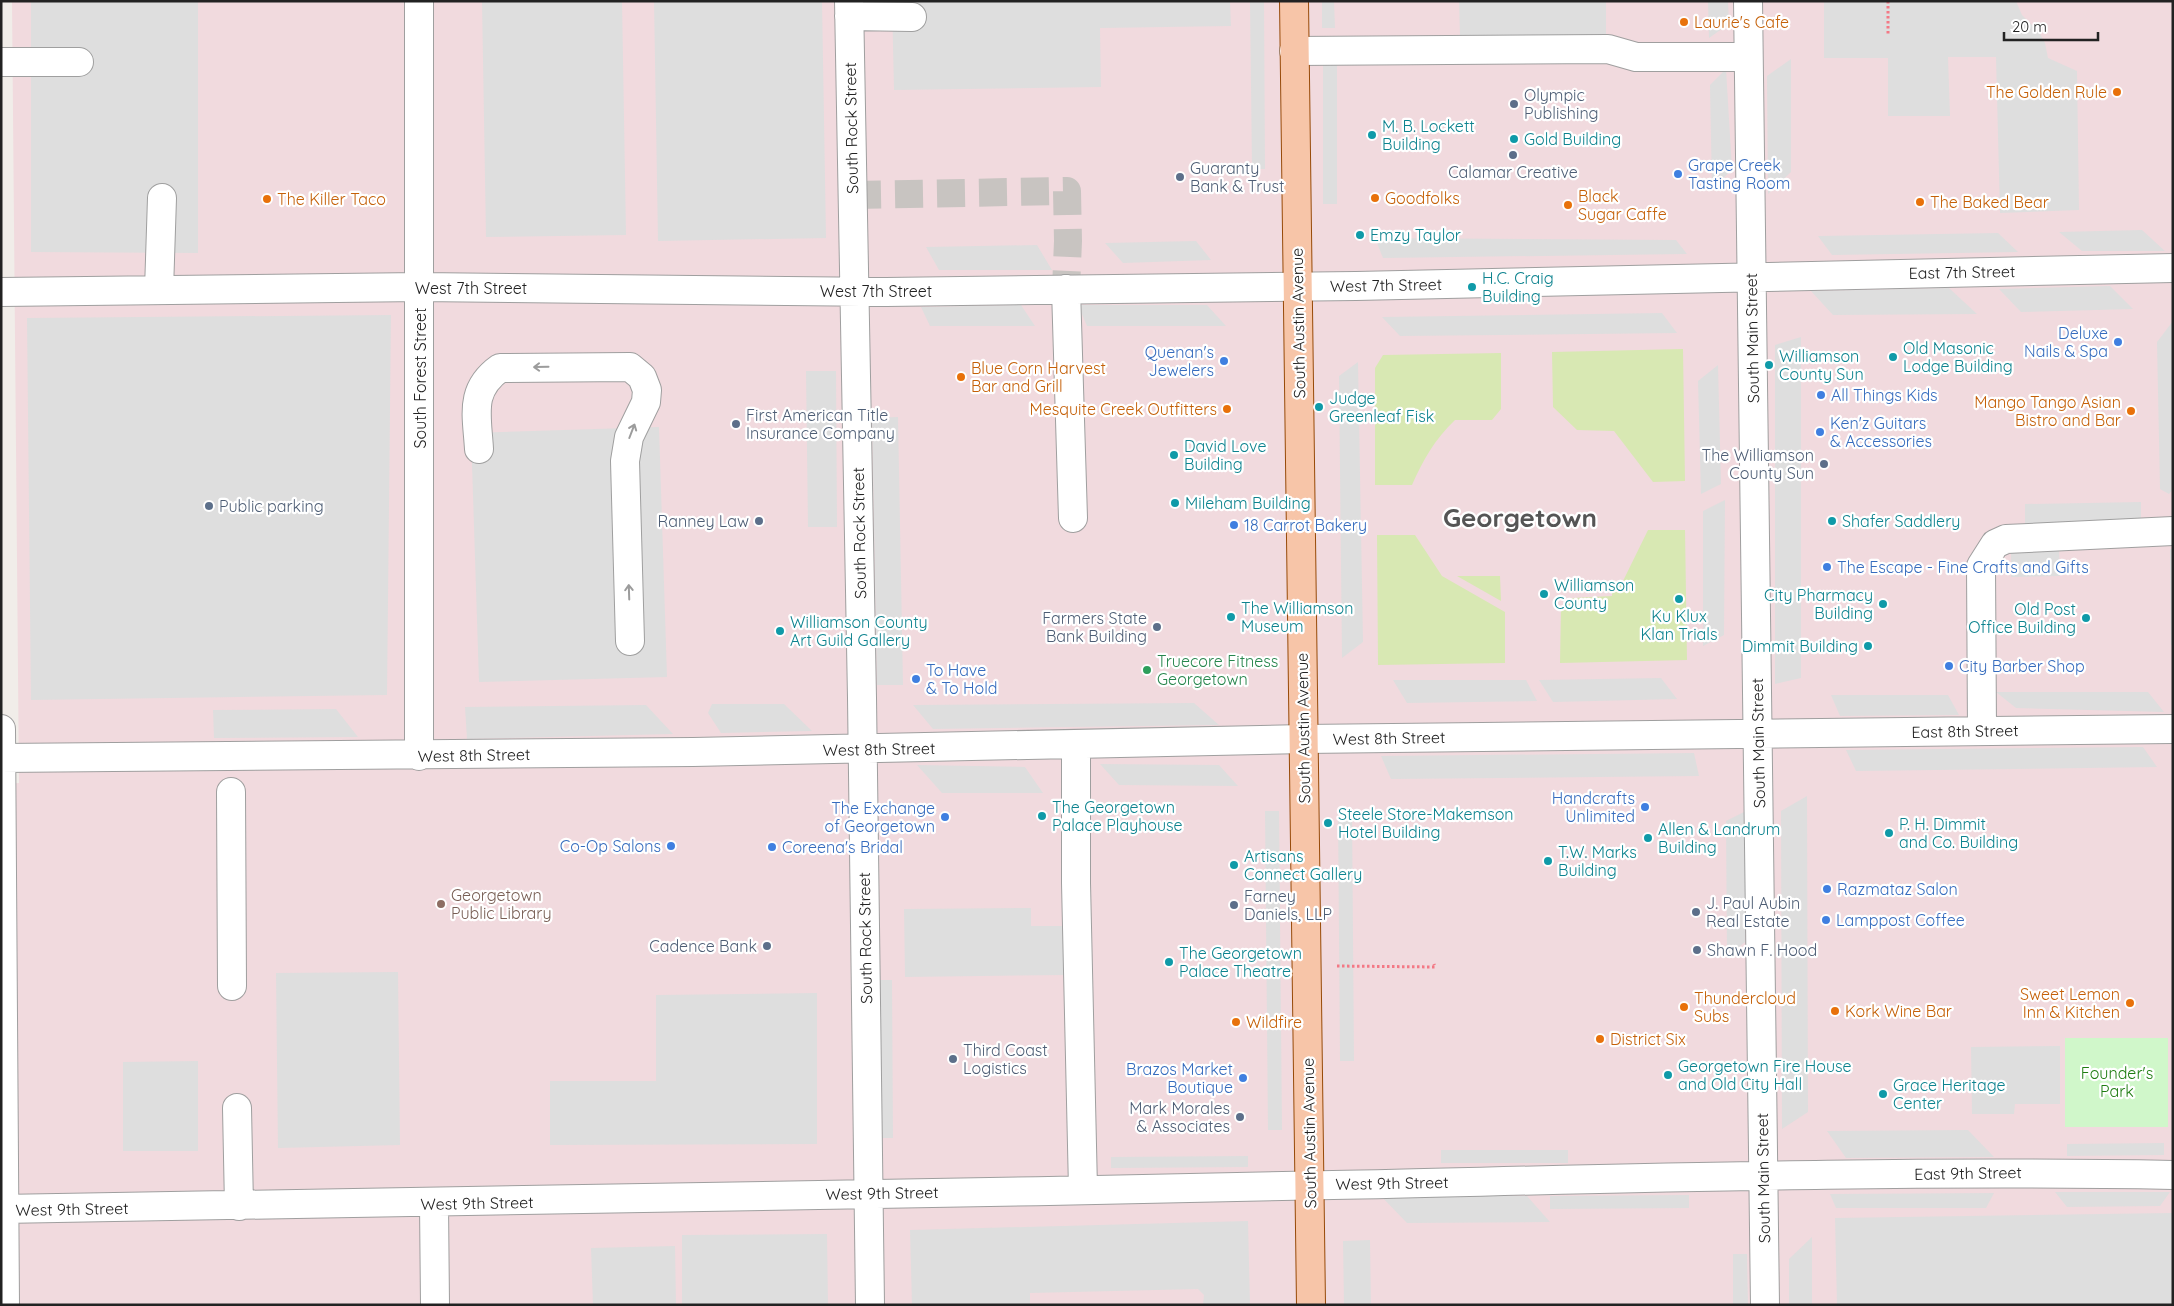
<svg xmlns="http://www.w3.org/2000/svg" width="2174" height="1306" font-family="Quicksand,sans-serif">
<rect width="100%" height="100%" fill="#f1ede9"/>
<!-- commercial -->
<path fill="#f1dade" d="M12,1H2173V1305H1V784L19,783Z"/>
<!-- grass -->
<path fill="#d8e8b3" d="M1683,349L1685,481L1653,482L1614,431L1577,430L1553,407L1552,352Z
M1501,353V409L1492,420H1455C1435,439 1423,460 1412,485H1375V368L1383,355Z
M1648,530H1685L1687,660L1560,663L1561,607L1573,598L1612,596V581H1623Z
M1377,535H1415L1442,576L1505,612V663L1378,665Z
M1457,576H1500L1501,601Z"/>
<!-- park -->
<path fill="#d0f7ca" d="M2065,1038H2168V1127H2065Z"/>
<!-- parking -->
<path fill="#dedede" d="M31,1H198V253L31,252Z
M482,1H622L626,235L486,237Z
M654,1H822L826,238L658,241Z
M892,1H1230L1231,26L1100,28L1101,87L894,90Z
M1250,1H1264L1265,169H1252Z
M1322,1H1334L1335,28H1322Z
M1459,1H1606V36H1460Z
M1708,1H1728L1729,24L1709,38Z
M1824,1H2016L2022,15L2039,32L2045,43L2048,58L2077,71L2079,210L2000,213L1996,57H1948L1950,116H1888V58H1824Z
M1323,57H1337V204H1323Z
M1791,59V172L1768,194L1767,76Z
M1726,69L1732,169L1712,191L1710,85Z
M2142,230L2165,251H2082L2059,232Z
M1998,233L2018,252L1832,255L1818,236Z
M1375,238L1676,240L1687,254L1383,258Z
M1196,241L1211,260L1123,263L1105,243Z
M1037,245L1052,270H939L926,247Z
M2110,286L2133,309L2021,312L1999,289Z
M1949,288L1977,314L1833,315L1811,291Z
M1021,305L1035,326H930L921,307Z
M1078,305H1207L1226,326H1087Z
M1662,313L1677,333L1400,336L1382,317Z
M391,315L387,695L31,700L27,318Z
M2173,321V489L2169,494L2160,489L2157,342Z
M1801,337V678L1775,684V345Z
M1358,362L1363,642L1342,658L1339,376Z
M1718,365L1721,484L1701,494L1698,381Z
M806,371H836L837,527H808Z
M898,417L903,685H877L872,418Z
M659,427L667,677L479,682L471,433Z
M1725,500L1724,635L1703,646V511Z
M2141,502V523L2025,525V504Z
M2170,549H2173V645H2171Z
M2059,550L2060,576L2011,577V551Z
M1661,678L1677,699L1553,702L1539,680Z
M1393,680H1526L1537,701L1407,703Z
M1996,692H2148L2164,712L2016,708Z
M1831,695H1948L1959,715L1840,716Z
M1194,703L1219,725L933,729L913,705Z
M712,704H784L812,731L721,733L708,713Z
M646,705L673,734L467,739L465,707Z
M336,709L358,737L214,738L213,710Z
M2143,747L2157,767L1856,771L1846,750Z
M1694,753L1699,776L1391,779L1381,756Z
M1100,764L1219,765L1238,786L1119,785Z
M917,765L1025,767L1043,793H942Z
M1807,796L1808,1112L1782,1129L1781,811Z
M1338,810H1352L1354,1061H1340Z
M1265,811H1279L1282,1130H1268Z
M1746,811L1745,942L1727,957L1726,821Z
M1031,908V926H1065L1066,975L905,977L904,909Z
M398,972L400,1145L278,1148L276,973Z
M880,980H892L893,1138H881Z
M817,993V1144L550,1145V1081H656V995Z
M2060,1046V1104H2015L2014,1114H1972L1971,1047Z
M198,1061V1151H123V1062Z
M1968,1130L1994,1157L1846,1158L1827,1131Z
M2164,1143V1155L2067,1156V1144Z
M1441,1150H1568V1163H1441Z
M1248,1156V1167L1111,1168V1157Z
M2055,1192H2170L2160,1206L2067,1207Z
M1994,1193L1986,1208H1836L1830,1194Z
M1379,1194L1527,1196L1550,1222L1407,1223Z
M1689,1195V1208L1550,1209V1196Z
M2172,1213L2173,1305H1837L1835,1218Z
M1248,1221L1250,1305H1203L1204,1295L1198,1289L1030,1293V1305H912L910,1230Z
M827,1234L828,1305H682V1235Z
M1812,1237V1305H1789V1259Z
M1370,1240L1371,1305H1344L1343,1241Z
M675,1246L676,1305H593L591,1248Z
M1733,1254H1747L1748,1305H1733Z"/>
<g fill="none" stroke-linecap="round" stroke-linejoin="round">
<!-- minor-tunnel -->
<path stroke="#c8c4c1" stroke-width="28" stroke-dasharray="28 14" stroke-linecap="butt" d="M853,195L1067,191L1068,241L1066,289"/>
<!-- minor casing -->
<g stroke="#9f9f9f" stroke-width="30">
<path id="minor" d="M849,1L862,698L870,1305
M1748,1L1765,1305
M849,16L912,17
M1294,51L1608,49L1636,57H1748
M1,62H79
M1066,289L1073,518
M159,290L162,198
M1,292L420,287L886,292L1356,286L2173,268
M479,449C477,415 469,390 500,368L630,367L642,377L647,390L646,402L629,437L625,461L630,641
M1,729L5,1305
M1982,731L1981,566L1995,544L2006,539L2173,531
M1076,745V883L1083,1189
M419,756V1
M1,758L693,752L1304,739L2173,729
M231,792L232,986
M237,1108L239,1206
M434,1204L435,1305
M1,1209C445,1205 889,1194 1333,1185C1613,1179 1893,1170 2173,1175"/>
</g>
<!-- major casing -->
<g stroke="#974a08" stroke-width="30">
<path id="major" d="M1294,1L1311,1305"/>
</g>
<!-- path -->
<path stroke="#f37985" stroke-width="3" stroke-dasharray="2.5 2.5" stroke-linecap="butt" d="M1888,1V34
M1337,966L1435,967L1434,964"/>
<!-- minor -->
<use href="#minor" stroke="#fff" stroke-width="28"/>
<!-- major -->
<use href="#major" stroke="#f7c5a8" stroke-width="28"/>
</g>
<!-- one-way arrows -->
<defs><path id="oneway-shaft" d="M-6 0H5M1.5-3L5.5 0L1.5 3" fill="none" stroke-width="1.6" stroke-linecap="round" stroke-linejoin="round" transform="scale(1.25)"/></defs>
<g stroke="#9c9c9c">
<use href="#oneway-shaft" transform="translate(541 367) rotate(179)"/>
<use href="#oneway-shaft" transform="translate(632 431) rotate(-69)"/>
<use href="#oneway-shaft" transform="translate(629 592) rotate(-92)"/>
</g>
<!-- markers -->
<g fill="#e8710a" stroke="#fff" stroke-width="2">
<circle cx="1684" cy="22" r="5"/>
<circle cx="2117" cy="92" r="5"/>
<circle cx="1375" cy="198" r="5"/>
<circle cx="267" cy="199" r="5"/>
<circle cx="1920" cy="202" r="5"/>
<circle cx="1568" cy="205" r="5"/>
<circle cx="961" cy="377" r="5"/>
<circle cx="1227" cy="409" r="5"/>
<circle cx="2131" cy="411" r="5"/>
<circle cx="2130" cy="1003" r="5"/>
<circle cx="1684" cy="1007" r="5"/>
<circle cx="1835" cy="1011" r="5"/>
<circle cx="1236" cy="1022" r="5"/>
<circle cx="1600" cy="1039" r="5"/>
</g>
<g fill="#5c6f8a" stroke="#fff" stroke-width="2">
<circle cx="1514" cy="104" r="5"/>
<circle cx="1513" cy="155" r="5"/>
<circle cx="1180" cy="177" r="5"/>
<circle cx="736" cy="424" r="5"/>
<circle cx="1824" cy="464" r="5"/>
<circle cx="209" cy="506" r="5"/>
<circle cx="759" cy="521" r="5"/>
<circle cx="1157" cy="627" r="5"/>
<circle cx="1234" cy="905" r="5"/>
<circle cx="1696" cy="912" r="5"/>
<circle cx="767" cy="946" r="5"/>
<circle cx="1697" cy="950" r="5"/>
<circle cx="953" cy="1059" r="5"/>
<circle cx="1240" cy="1117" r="5"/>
</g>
<g fill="#0f9aa8" stroke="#fff" stroke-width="2">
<circle cx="1372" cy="135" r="5"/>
<circle cx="1514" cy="139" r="5"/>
<circle cx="1360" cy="235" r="5"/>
<circle cx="1472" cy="287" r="5"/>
<circle cx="1893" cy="357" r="5"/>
<circle cx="1769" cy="365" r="5"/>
<circle cx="1319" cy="407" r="5"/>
<circle cx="1174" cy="455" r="5"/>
<circle cx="1175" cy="503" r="5"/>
<circle cx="1832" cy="521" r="5"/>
<circle cx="1544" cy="594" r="5"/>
<circle cx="1679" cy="599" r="5"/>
<circle cx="1883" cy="604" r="5"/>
<circle cx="1231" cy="617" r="5"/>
<circle cx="2086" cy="618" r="5"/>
<circle cx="780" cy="631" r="5"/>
<circle cx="1868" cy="646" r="5"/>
<circle cx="1042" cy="816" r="5"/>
<circle cx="1328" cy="823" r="5"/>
<circle cx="1889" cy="833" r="5"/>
<circle cx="1648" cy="838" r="5"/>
<circle cx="1548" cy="861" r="5"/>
<circle cx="1234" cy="865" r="5"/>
<circle cx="1169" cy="962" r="5"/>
<circle cx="1668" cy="1075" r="5"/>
<circle cx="1883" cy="1094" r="5"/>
</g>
<g fill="#3f7fe0" stroke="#fff" stroke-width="2">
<circle cx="1678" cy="174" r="5"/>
<circle cx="2118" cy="342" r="5"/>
<circle cx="1224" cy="361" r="5"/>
<circle cx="1821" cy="395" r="5"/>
<circle cx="1820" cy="432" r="5"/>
<circle cx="1234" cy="525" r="5"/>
<circle cx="1827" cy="567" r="5"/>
<circle cx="1949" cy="666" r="5"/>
<circle cx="916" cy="679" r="5"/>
<circle cx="1645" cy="807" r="5"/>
<circle cx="945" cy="817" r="5"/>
<circle cx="671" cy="846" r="5"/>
<circle cx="772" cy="847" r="5"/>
<circle cx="1827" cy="889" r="5"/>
<circle cx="1826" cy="920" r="5"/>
<circle cx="1243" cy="1078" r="5"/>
</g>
<circle fill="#2e9e5b" stroke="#fff" stroke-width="2" cx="1147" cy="670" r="5"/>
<circle fill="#8d6e63" stroke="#fff" stroke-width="2" cx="441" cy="904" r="5"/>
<g text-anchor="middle" stroke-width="4.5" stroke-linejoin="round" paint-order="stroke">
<!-- food labels -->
<g font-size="16" fill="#c56008" stroke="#fff" text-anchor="start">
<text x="1694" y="28">Laurie's Cafe</text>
<text x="2107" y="98" text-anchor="end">The Golden Rule</text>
<text x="1578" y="202">Black<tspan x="1578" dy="18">Sugar Caffe</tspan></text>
<text x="1385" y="204">Goodfolks</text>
<text x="277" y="205">The Killer Taco</text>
<text x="1930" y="208">The Baked Bear</text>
<text x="971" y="374">Blue Corn Harvest<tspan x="971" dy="18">Bar and Grill</tspan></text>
<text x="2121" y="408" text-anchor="end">Mango Tango Asian<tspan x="2121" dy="18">Bistro and Bar</tspan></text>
<text x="1217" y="415" text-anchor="end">Mesquite Creek Outfitters</text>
<text x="2120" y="1000" text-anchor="end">Sweet Lemon<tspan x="2120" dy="18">Inn &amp; Kitchen</tspan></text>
<text x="1694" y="1004">Thundercloud<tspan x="1694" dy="18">Subs</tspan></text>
<text x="1845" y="1017">Kork Wine Bar</text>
<text x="1246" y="1028">Wildfire</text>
<text x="1610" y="1045">District Six</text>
</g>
<!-- service labels -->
<g font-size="16" fill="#4e5e75" stroke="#fff" text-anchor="start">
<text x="1524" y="101">Olympic<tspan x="1524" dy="18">Publishing</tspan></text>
<text x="1190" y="174">Guaranty<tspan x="1190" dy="18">Bank &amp; Trust</tspan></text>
<text x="1513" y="178" text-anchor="middle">Calamar Creative</text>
<text x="746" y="421">First American Title<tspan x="746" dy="18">Insurance Company</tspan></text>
<text x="1814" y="461" text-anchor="end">The Williamson<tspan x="1814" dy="18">County Sun</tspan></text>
<text x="219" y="512">Public parking</text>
<text x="749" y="527" text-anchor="end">Ranney Law</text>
<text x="1147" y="624" text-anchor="end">Farmers State<tspan x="1147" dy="18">Bank Building</tspan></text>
<text x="1244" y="902">Farney<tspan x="1244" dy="18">Daniels, LLP</tspan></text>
<text x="1706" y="909">J. Paul Aubin<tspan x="1706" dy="18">Real Estate</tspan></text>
<text x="757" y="952" text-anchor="end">Cadence Bank</text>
<text x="1707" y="956">Shawn F. Hood</text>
<text x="963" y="1056">Third Coast<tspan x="963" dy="18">Logistics</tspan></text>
<text x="1230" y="1114" text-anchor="end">Mark Morales<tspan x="1230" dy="18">&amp; Associates</tspan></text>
</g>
<!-- culture labels -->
<g font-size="16" fill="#0d838f" stroke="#fff" text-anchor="start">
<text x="1382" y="132">M. B. Lockett<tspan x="1382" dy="18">Building</tspan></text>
<text x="1524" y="145">Gold Building</text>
<text x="1370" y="241">Emzy Taylor</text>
<text x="1482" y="284">H.C. Craig<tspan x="1482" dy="18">Building</tspan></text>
<text x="1903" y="354">Old Masonic<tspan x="1903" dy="18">Lodge Building</tspan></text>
<text x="1779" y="362">Williamson<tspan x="1779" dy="18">County Sun</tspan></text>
<text x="1329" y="404">Judge<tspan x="1329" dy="18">Greenleaf Fisk</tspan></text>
<text x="1184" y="452">David Love<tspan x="1184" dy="18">Building</tspan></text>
<text x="1185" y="509">Mileham Building</text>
<text x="1842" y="527">Shafer Saddlery</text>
<text x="1554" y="591">Williamson<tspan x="1554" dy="18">County</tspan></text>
<text x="1873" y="601" text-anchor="end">City Pharmacy<tspan x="1873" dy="18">Building</tspan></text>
<text x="1241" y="614">The Williamson<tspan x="1241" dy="18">Museum</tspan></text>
<text x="2076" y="615" text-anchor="end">Old Post<tspan x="2076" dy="18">Office Building</tspan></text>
<text x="1679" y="622" text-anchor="middle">Ku Klux<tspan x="1679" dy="18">Klan Trials</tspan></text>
<text x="790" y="628">Williamson County<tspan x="790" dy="18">Art Guild Gallery</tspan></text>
<text x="1858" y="652" text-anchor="end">Dimmit Building</text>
<text x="1052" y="813">The Georgetown<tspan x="1052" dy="18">Palace Playhouse</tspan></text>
<text x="1338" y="820">Steele Store-Makemson<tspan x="1338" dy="18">Hotel Building</tspan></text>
<text x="1899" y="830">P. H. Dimmit<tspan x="1899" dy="18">and Co. Building</tspan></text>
<text x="1658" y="835">Allen &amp; Landrum<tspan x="1658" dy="18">Building</tspan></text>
<text x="1558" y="858">T.W. Marks<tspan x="1558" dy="18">Building</tspan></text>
<text x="1244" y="862">Artisans<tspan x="1244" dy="18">Connect Gallery</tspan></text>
<text x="1179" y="959">The Georgetown<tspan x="1179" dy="18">Palace Theatre</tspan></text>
<text x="1678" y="1072">Georgetown Fire House<tspan x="1678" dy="18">and Old City Hall</tspan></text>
<text x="1893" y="1091">Grace Heritage<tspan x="1893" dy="18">Center</tspan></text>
</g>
<!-- street labels -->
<g font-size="16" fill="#222" stroke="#fff">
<text transform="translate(851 128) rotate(-91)" y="6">South Rock Street</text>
<text transform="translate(1962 272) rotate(-1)" y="6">East 7th Street</text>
<text transform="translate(1386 285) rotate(-1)" y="6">West 7th Street</text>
<text x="471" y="294">West 7th Street</text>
<text x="876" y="297">West 7th Street</text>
<text transform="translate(1298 323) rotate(-91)" y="6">South Austin Avenue</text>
<text transform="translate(1752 338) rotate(-91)" y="6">South Main Street</text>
<text transform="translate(420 378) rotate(-90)" y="6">South Forest Street</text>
<text transform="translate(859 533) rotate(-91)" y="6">South Rock Street</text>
<text transform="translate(1303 728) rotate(-91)" y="6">South Austin Avenue</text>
<text transform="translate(1965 731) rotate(-1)" y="6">East 8th Street</text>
<text transform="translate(1389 738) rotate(-1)" y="6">West 8th Street</text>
<text transform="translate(1758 743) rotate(-91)" y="6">South Main Street</text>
<text transform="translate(879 749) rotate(-1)" y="6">West 8th Street</text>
<text transform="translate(474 755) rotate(-1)" y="6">West 8th Street</text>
<text transform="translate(865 938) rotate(-91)" y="6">South Rock Street</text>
<text transform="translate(1309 1133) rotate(-91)" y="6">South Austin Avenue</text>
<text transform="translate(1968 1173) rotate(-1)" y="6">East 9th Street</text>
<text transform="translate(1763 1178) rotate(-91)" y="6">South Main Street</text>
<text transform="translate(1392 1183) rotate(-1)" y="6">West 9th Street</text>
<text transform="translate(882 1193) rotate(-1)" y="6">West 9th Street</text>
<text transform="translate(477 1203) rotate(-1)" y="6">West 9th Street</text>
<text transform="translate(72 1209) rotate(-1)" y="6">West 9th Street</text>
</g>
<!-- shop labels -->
<g font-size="16" fill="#366cbe" stroke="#fff" text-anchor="start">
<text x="1688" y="171">Grape Creek<tspan x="1688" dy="18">Tasting Room</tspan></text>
<text x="2108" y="339" text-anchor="end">Deluxe<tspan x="2108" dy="18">Nails &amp; Spa</tspan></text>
<text x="1214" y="358" text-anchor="end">Quenan's<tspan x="1214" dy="18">Jewelers</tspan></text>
<text x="1831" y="401">All Things Kids</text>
<text x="1830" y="429">Ken'z Guitars<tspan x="1830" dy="18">&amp; Accessories</tspan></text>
<text x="1244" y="531">18 Carrot Bakery</text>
<text x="1837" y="573">The Escape - Fine Crafts and Gifts</text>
<text x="1959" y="672">City Barber Shop</text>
<text x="926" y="676">To Have<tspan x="926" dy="18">&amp; To Hold</tspan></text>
<text x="1635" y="804" text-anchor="end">Handcrafts<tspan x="1635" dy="18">Unlimited</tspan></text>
<text x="935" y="814" text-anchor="end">The Exchange<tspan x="935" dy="18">of Georgetown</tspan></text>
<text x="661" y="852" text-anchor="end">Co-Op Salons</text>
<text x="782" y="853">Coreena's Bridal</text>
<text x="1837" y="895">Razmataz Salon</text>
<text x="1836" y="926">Lamppost Coffee</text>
<text x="1233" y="1075" text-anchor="end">Brazos Market<tspan x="1233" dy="18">Boutique</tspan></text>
</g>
<!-- leisure labels -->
<g font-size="16" fill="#27864d" stroke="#fff" text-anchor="start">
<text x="1157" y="667">Truecore Fitness<tspan x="1157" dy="18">Georgetown</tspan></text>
</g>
<!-- education labels -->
<g font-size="16" fill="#785e54" stroke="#fff" text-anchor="start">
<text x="451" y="901">Georgetown<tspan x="451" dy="18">Public Library</tspan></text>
</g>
<!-- park labels -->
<g font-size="16" fill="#1f7d12" stroke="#fff">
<text x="2117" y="1079">Founder's<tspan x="2117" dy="18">Park</tspan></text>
</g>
<!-- town labels -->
<g font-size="26" font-weight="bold" fill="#555" stroke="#fff">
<text x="1520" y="527">Georgetown</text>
</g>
</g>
<!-- border -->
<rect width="2174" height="1306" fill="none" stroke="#222222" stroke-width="5"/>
<!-- scale -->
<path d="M2004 32v8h94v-8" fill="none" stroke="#222222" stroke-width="2.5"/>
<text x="2012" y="32" font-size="15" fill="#222222" stroke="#ffffff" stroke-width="4" paint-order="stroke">20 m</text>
</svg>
